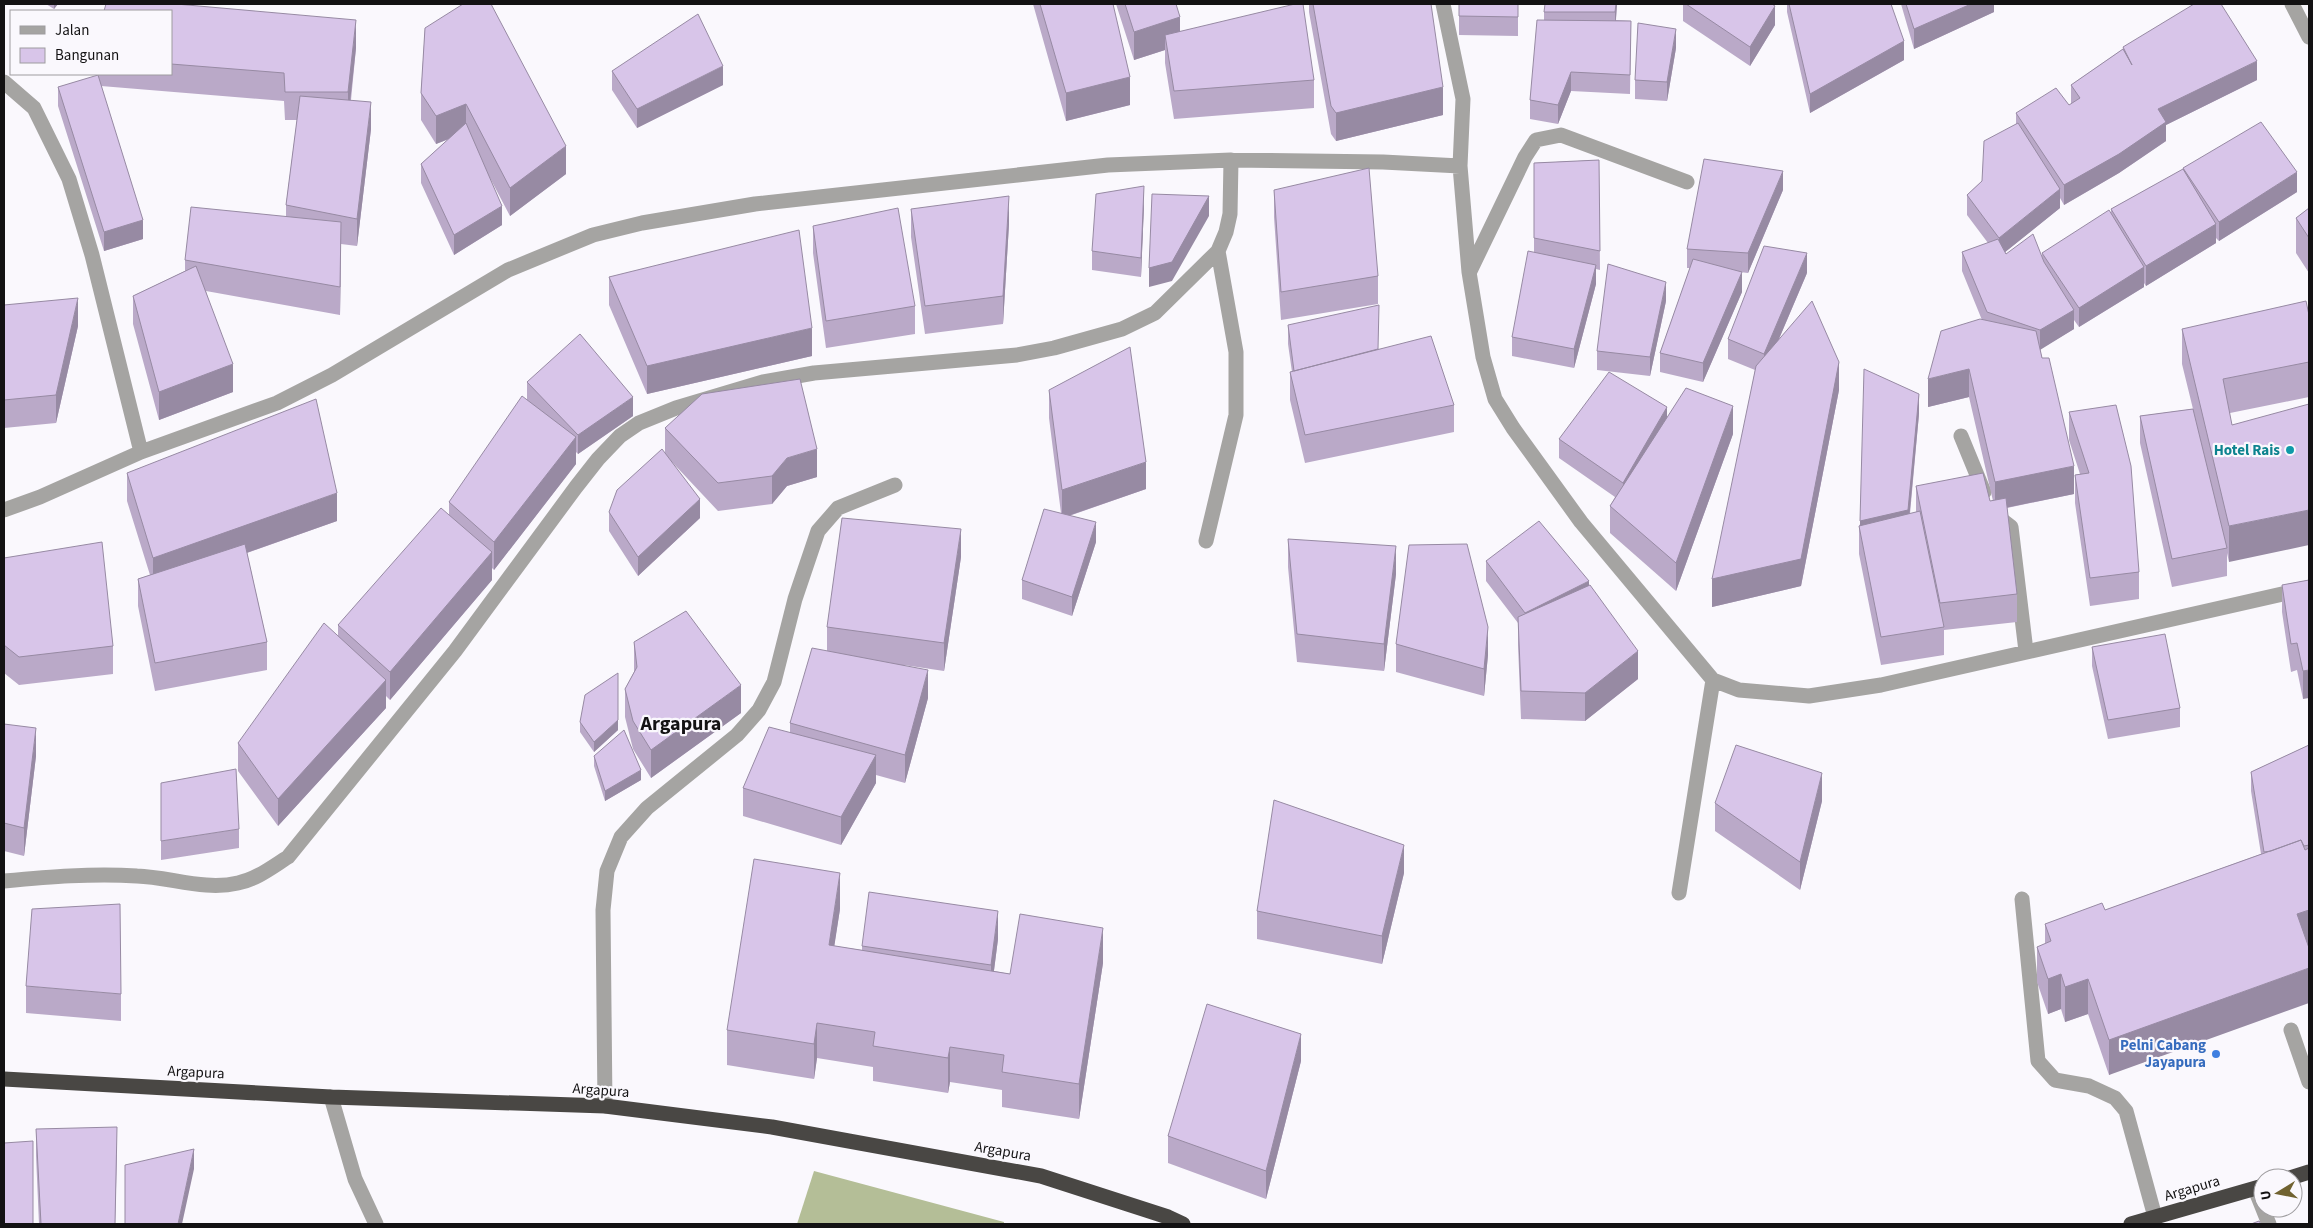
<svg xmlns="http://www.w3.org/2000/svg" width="2313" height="1228" font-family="'Source Sans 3',sans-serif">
<rect width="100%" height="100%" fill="#faf8fd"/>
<!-- forest -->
<path fill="#b4be97" d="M814,1171L1004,1222V1224H797Z"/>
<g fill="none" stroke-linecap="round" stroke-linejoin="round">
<!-- minor -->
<path stroke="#a5a4a2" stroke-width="15" d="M1443,4L1463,99L1460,166
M2292,4L2309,37
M4,82L34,108L69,179L92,255L141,452
M1470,271L1525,157L1536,140L1561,135L1687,182
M1961,436L1984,492
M4,510L40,497L141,452L277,403L332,375L508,270L593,235L642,223L755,204L1108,165L1231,160L1383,162L1460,166L1469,272L1483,357L1495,399L1513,428L1581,522L1713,680L1739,690L1809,696L1881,685L2309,588
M1994,514L2011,527L2026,651
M1206,541L1236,415V352L1218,251
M4,881C48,877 92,873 137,876C170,877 205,891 238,883C257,879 272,867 288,857L455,651L576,487L598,459L620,436L639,423L676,408L763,382L814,373L1017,355L1054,348L1122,329L1155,313L1218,251L1226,232L1230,214L1231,160
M1679,893L1713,680
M2022,899L2038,1061L2055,1080L2089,1086L2115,1098L2126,1111L2155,1217
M2291,1030L2309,1082
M331,1097L355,1179L376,1224
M605,1106L603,910L607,871L621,837L647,808L737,735L759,710L774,682L795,599L818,531L838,508L895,485
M2255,1189L2269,1224"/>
<!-- highway -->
<path stroke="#494744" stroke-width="15" d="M4,1079L331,1097L605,1106L772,1127L1041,1176L1168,1217L1183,1224
M2290,1178L2309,1172
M2131,1224L2263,1186"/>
</g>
<!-- wall -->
<path fill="#baa9c8" d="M46,4H58L54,9Z
M1033,4H1113L1130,105L1066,121Z
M1116,4H1176L1180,31L1314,80V108L1174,119L1165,63V50L1134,60Z
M1309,4H1431L1443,115L1336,141L1331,134L1309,12Z
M1518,4V36L1459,35V16Z
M1617,4L1616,20L1631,21L1630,94L1571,91L1558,124L1530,119V100L1544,20V12Z
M1683,4H1772L1775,25L1750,66L1683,21Z
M1787,4H1891L1904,60L1810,113L1787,12Z
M1901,4H1994V12L1914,49Z
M171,11L356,48L351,100L371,129L357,246L341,244L340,315L206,291L233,392L159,420L133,324V296L185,271V260L286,216V205L297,120H285L284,101L101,86L143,239L104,251L58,106V87L98,76V74H171Z
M425,28L566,174L510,216L490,178L502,225L454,255L421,183V164L449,139L436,144L421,120V93Z
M2123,47L2257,80L2166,125V141L2119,173L2064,205L2060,198V208L2005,252L2006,254L2042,257V253L2111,214V209L2183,170V168L2297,192L2219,241L2216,238V243L2146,286L2144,283V287L2079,327L2074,320V329L2040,349L2074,494L2007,508L2017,594V622L1944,630V655L1881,665L1859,554V526L1919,414L1910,514L1916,512V486L1990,501H1993L1969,397L1928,407L1982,320L1962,271V252L1988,243L1967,215V195L1982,181L2016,124V113L2069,105L2071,104V85L2123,49Z
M1676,48L1667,101L1635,99V80Z
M612,71L723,85L637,128L612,90Z
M1599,160L1600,270L1596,269V284L1574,368L1512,356V337L1534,253V163Z
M1274,190L1378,276V304L1281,320L1274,217Z
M1783,190L1748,273L1740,272L1742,292L1703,382L1660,372V353L1690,268H1687V249Z
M1144,205L1141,277L1092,270V251Z
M2309,208V273L2296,253V218Z
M911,209L1009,224L1003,324L925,334L911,237Z
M813,226L915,306V334L826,348L813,253Z
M1807,273L1779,339L1839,390L1801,586L1712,607L1755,370L1728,359V339Z
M609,277L812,356L647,394L609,305Z
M1666,301L1650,376L1597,370V351Z
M4,305L78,326L56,423L4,428Z
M2309,315V397L2230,413L2229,562L2227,553V576L2172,587L2140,443V416L2193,409L2182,364V329Z
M1288,325L1379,349L1454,405V432L1305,463L1290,400V372H1292L1288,344Z
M527,382L633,416L578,454L576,452V464L494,570L492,568V580L390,700L386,696V708L278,826L238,771V743L338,636V625L449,515V502L527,399Z
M1049,390L1146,489L1069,516L1096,542L1072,616L1022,599V580L1061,513L1049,418Z
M2069,412L2139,572V599L2090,606L2075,503V475L2080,474L2069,440Z
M1667,417L1733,434L1676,591L1610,533V506L1615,497L1559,458V439Z
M665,428L817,477L787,486L772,504L718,511L672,462L700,518L638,576L609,531V512L665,454Z
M127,473L337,521L247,553L267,642V670L155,691L138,606V579L150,575L127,501Z
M1288,539L1396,574L1384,671L1297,662L1288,567Z
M961,557L944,671L904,665L928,698L905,783L876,775V783L841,845L743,816V788L790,733V723L827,651V627Z
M4,558L113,646V674L19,685L4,673Z
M1486,561L1589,586L1638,679L1585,721L1521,719L1518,645V623L1486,581Z
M2309,580L2303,699L2297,670L2291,672L2282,612V585Z
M634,642L741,713L651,778L633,749L625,717V689L634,672Z
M1396,644L1488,655L1484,696L1396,672Z
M2092,647L2180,708V727L2108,739L2092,666Z
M4,713L5,724L36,756L24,856L4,851Z
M580,722L618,730L594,752L580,732Z
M2309,745V945L2109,1075L2088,1014L2065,1022L2061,1009L2048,1014L2037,982V947L2045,944V924L2105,910L2261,854L2251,791V772Z
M594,756L641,780L605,801L594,766Z
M1822,801L1800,890L1715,831V803Z
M239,829V848L161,860V841Z
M1404,873L1382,964L1257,939V911Z
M840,909L834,946L862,950V946L998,939L994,971L1010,974L1103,963L1079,1119L1002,1107V1090L950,1082L948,1093L873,1081V1067L817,1058L814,1079L727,1065V1030Z
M26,986L121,994V1021L26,1013Z
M1301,1061L1266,1199L1168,1163V1136Z
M36,1129L117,1155L115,1224H39L36,1156Z"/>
<!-- shaded-wall -->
<path fill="#978aa3" d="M54,4H58L54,9Z
M1616,4H1617L1615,31V12Z
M1971,4H1994V12L1914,49V29Z
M1775,6V25L1750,66V47Z
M1180,17V45L1165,35V50L1134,60V32Z
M356,20V48L348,120V92Z
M1676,29V48L1667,101V82Z
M1904,41V60L1810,113V94Z
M2257,61V80L2166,125V141L2119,173L2064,205V185L2158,109Z
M723,66V85L637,128V109Z
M1571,72V91L1558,124V105Z
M1130,77V105L1066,121V93Z
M1443,87V115L1336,141V113Z
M371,102V129L357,246V219Z
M466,104V132L436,144V116Z
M566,146V174L510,216V188Z
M1783,171V190L1748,273V253Z
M2297,172V192L2219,241V222Z
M1144,186V205L1141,277V258Z
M2060,189V208L1999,257V238Z
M1009,196V224L1003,324V296Z
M1209,196V216L1172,281L1149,287V268Z
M502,206V225L454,255V235Z
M143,220V239L104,251V232Z
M341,222V250L340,315V287Z
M2216,224V243L2146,286V266Z
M1807,253V273L1764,374V354Z
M1596,265V284L1574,368V349Z
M2144,267V287L2079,327V308Z
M1742,272V292L1703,382V363Z
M1666,282V301L1650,376V357Z
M78,298V326L56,423V395Z
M2074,310V329L2040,350V330Z
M812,328V356L647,394V366Z
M1839,362V390L1801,586L1712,607V579Z
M233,364V392L159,420V392Z
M1969,369V397L1928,407V379Z
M1919,394V414L1908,530L1860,531V521Z
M633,397V416L578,454V435Z
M1733,406V434L1676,591V563Z
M1667,407V427L1623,502V483Z
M576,437V464L494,570V542Z
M817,449V477L787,486L772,504V476L787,458Z
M1146,462V489L1062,518V490Z
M2074,466V494L1995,510V482Z
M337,493V521L153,586V558Z
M700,499V518L638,576V557Z
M2309,510V545L2229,562V526Z
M1096,522V542L1072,616V597Z
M961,529V557L944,671V643Z
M1396,546V574L1384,671V644Z
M492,552V580L390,700V672Z
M1589,581V600L1525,633V613Z
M1488,627V655L1484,696V669Z
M1638,651V679L1585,721V693Z
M928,670V698L905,783V755Z
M2309,670V698L2303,699V671Z
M386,680V708L278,826V799Z
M741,685V713L651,778V750Z
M618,720V730L594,752V742Z
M36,728V756L24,856V828Z
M876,755V783L841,845V817Z
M641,770V780L605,801V791Z
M1822,773V801L1800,890V862Z
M1404,845V873L1382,964V936Z
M840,873V909L829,981V945Z
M2309,910V945L2297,950V914Z
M998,911V939L991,993V965Z
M1103,928V963L1079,1119V1084Z
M2309,968V1003L2109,1075V1040Z
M2061,974V1009L2048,1014V979Z
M2088,979V1014L2065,1022V987Z
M817,1023V1058L814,1079V1044Z
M1301,1034V1061L1266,1199V1171Z
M950,1047V1082L948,1093V1058Z
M194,1149V1169L182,1224H178Z"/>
<!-- building -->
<path fill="#d8c5e9" stroke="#978aa3" d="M106,4H176L356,20L348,92H285L284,73L171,64V11H104Z
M463,4H491L566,146L510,188L466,104L436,116L421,93L425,28Z
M1040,4H1113L1130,77L1066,93Z
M1125,4H1176L1180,17L1134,32Z
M1295,4H1303L1314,80L1174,91L1165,35Z
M1313,4H1431L1443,87L1336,113L1331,106Z
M1459,4H1518V17L1459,16Z
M1545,4H1616L1615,12H1544Z
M1686,4H1772L1775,6L1750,47Z
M1789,4H1891L1904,41L1810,94Z
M1906,4H1971L1914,29Z
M2194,4H2221L2257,61L2158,109L2166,122L2119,154L2064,185L2016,113L2056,88L2069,105L2080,98L2071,85L2123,49L2132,65L2123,47Z
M698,14L723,66L637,109L612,71Z
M1537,20L1631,21L1630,75L1571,72L1558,105L1530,100Z
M1638,23L1676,29L1667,82L1635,80Z
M98,75L143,220L104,232L58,87Z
M300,96L371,102L357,219L286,205Z
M2261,122L2297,172L2219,222L2183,168Z
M466,123L502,206L454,235L421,164Z
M2018,123L2060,189L1999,238L1967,195L1982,181L1984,141Z
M1704,159L1783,171L1748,253L1687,249Z
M1599,160L1600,251L1534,238V163Z
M1369,168L1378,276L1281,292L1274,190Z
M2183,169L2216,224L2146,266L2111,209Z
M1144,186L1141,258L1092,251L1096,194Z
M1152,194L1209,196L1172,262L1149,268Z
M1009,196L1003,296L925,306L911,209Z
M191,207L341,222L340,287L185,260Z
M898,208L915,306L826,321L813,226Z
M2309,208V238L2296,218Z
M2109,210L2144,267L2079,308L2042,253Z
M799,230L812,328L647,366L609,277Z
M2033,234L2044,262L2074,310L2040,330L1987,312L1962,252L1998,239L2006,254Z
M1764,246L1807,253L1764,354L1728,339Z
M1528,251L1596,265L1574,349L1512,337Z
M1693,259L1742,272L1703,363L1660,353Z
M1608,264L1666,282L1650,357L1597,351Z
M196,266L233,364L159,392L133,296Z
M78,298L56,395L4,400V305Z
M1812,301L1839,362L1801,559L1712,579L1756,366Z
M2306,301L2309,315V362L2223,379L2232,425L2309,404V510L2229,526L2182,329Z
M1379,305L1378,349L1294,371L1288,325Z
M1980,319L2036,331L2042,358H2049L2074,466L1995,482L1969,369L1928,379L1941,331Z
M580,334L633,397L578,435L527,382Z
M1431,336L1454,405L1305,435L1290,372Z
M1130,347L1146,462L1062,490L1049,390Z
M1864,369L1919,394L1908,510L1860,521Z
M1609,372L1667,407L1623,483L1559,439Z
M800,379L817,449L787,458L772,476L718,483L665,428L702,394Z
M1686,388L1733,406L1676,563L1610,506Z
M522,396L576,437L494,542L449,502Z
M316,399L337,493L153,558L127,473Z
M2116,405L2131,466L2139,572L2090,578L2075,475L2089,473L2069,412Z
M2193,409L2227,548L2172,559L2140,416Z
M662,449L700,499L638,557L609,512L617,490Z
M1983,473L1990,501L2006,498L2017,594L1940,603L1916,486Z
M441,508L492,552L390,672L338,625Z
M1044,509L1096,522L1072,597L1022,580Z
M1920,511L1944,627L1881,637L1859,526Z
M842,518L961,529L944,643L827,627Z
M1539,521L1589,581L1525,613L1486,561Z
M1288,539L1396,546L1384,644L1297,634Z
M102,542L113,646L19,657L4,645V558Z
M245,544L267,642L155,663L138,579Z
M1467,544L1488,627L1484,669L1396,644L1409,545Z
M2309,580V670L2303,671L2297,643L2291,644L2282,585Z
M1590,585L1638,651L1585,693L1521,691L1518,617Z
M686,611L741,685L651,750L633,721L625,689L637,667L634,642Z
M324,623L386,680L278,799L238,743Z
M2165,634L2180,708L2108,720L2092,647Z
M812,648L928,670L905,755L790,723Z
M618,673V720L594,742L580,722L585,695Z
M4,724L36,728L24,828L4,823Z
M769,727L876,755L841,817L743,788Z
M624,730L641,770L605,791L594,756Z
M1736,745L1822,773L1800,862L1715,803Z
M2309,745V845L2304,846L2301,840L2271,851L2264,852L2251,772Z
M236,769L239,829L161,841V783Z
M1274,800L1404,845L1382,936L1257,911Z
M2301,840L2305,850L2309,848V910L2297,914L2309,948V968L2109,1040L2088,979L2065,987L2061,974L2048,979L2037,947L2051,941L2045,924L2102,903L2105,910Z
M754,859L840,873L829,945L1010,974L1020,914L1103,928L1079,1084L1002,1072L1004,1055L950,1047L948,1058L873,1046L875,1032L817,1023L814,1044L727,1030Z
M869,892L998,911L991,965L862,946Z
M120,904L121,994L26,986L32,909Z
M1207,1004L1301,1034L1266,1171L1168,1136Z
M117,1127L115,1224H41L36,1129Z
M33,1141V1224H4V1143Z
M194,1149L178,1224H125V1165Z
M2259,1221L2261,1224H2251Z"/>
<!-- markers -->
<circle fill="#0f9aa8" stroke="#faf8fd" stroke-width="2" cx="2290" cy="450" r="5"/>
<circle fill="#3f7fe0" stroke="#faf8fd" stroke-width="2" cx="2216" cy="1054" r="5"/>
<g text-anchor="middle" stroke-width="4.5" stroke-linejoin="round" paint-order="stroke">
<!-- culture labels -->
<g font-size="15" font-weight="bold" fill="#0d838f" stroke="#faf8fd" text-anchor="end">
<text x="2280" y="455">Hotel Rais</text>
</g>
<!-- shop labels -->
<g font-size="15" font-weight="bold" fill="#366cbe" stroke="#faf8fd" text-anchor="end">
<text x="2206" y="1050">Pelni Cabang<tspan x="2206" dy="17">Jayapura</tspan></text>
</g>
<!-- street labels -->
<g font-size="15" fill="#131213" stroke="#faf8fd">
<text transform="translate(196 1072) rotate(3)" y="5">Argapura</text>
<text transform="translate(601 1090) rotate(4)" y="5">Argapura</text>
<text transform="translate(1003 1151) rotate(10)" y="5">Argapura</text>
<text transform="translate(2192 1188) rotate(-16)" y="5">Argapura</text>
</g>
<!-- district labels -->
<g font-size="20" font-weight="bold" fill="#131213" stroke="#faf8fd">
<text x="681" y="730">Argapura</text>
</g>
</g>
<!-- border -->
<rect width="2313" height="1228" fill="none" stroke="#131213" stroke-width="10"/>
<!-- legend -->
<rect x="10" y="10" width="162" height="65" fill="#faf8fd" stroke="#9e9c9f"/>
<rect x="20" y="26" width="25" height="8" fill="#a5a4a2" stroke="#9e9c9f"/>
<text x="55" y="35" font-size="15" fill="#131213">Jalan</text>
<rect x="20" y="48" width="25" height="15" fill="#d8c5e9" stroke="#9e9c9f"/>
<text x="55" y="60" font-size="15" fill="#131213">Bangunan</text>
<!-- north arrow -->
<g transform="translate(2278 1193) rotate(260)"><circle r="24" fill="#faf8fd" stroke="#9e9c9f"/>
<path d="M0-4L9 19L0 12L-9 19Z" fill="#706230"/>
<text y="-8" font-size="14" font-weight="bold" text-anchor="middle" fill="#131213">U</text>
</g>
</svg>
